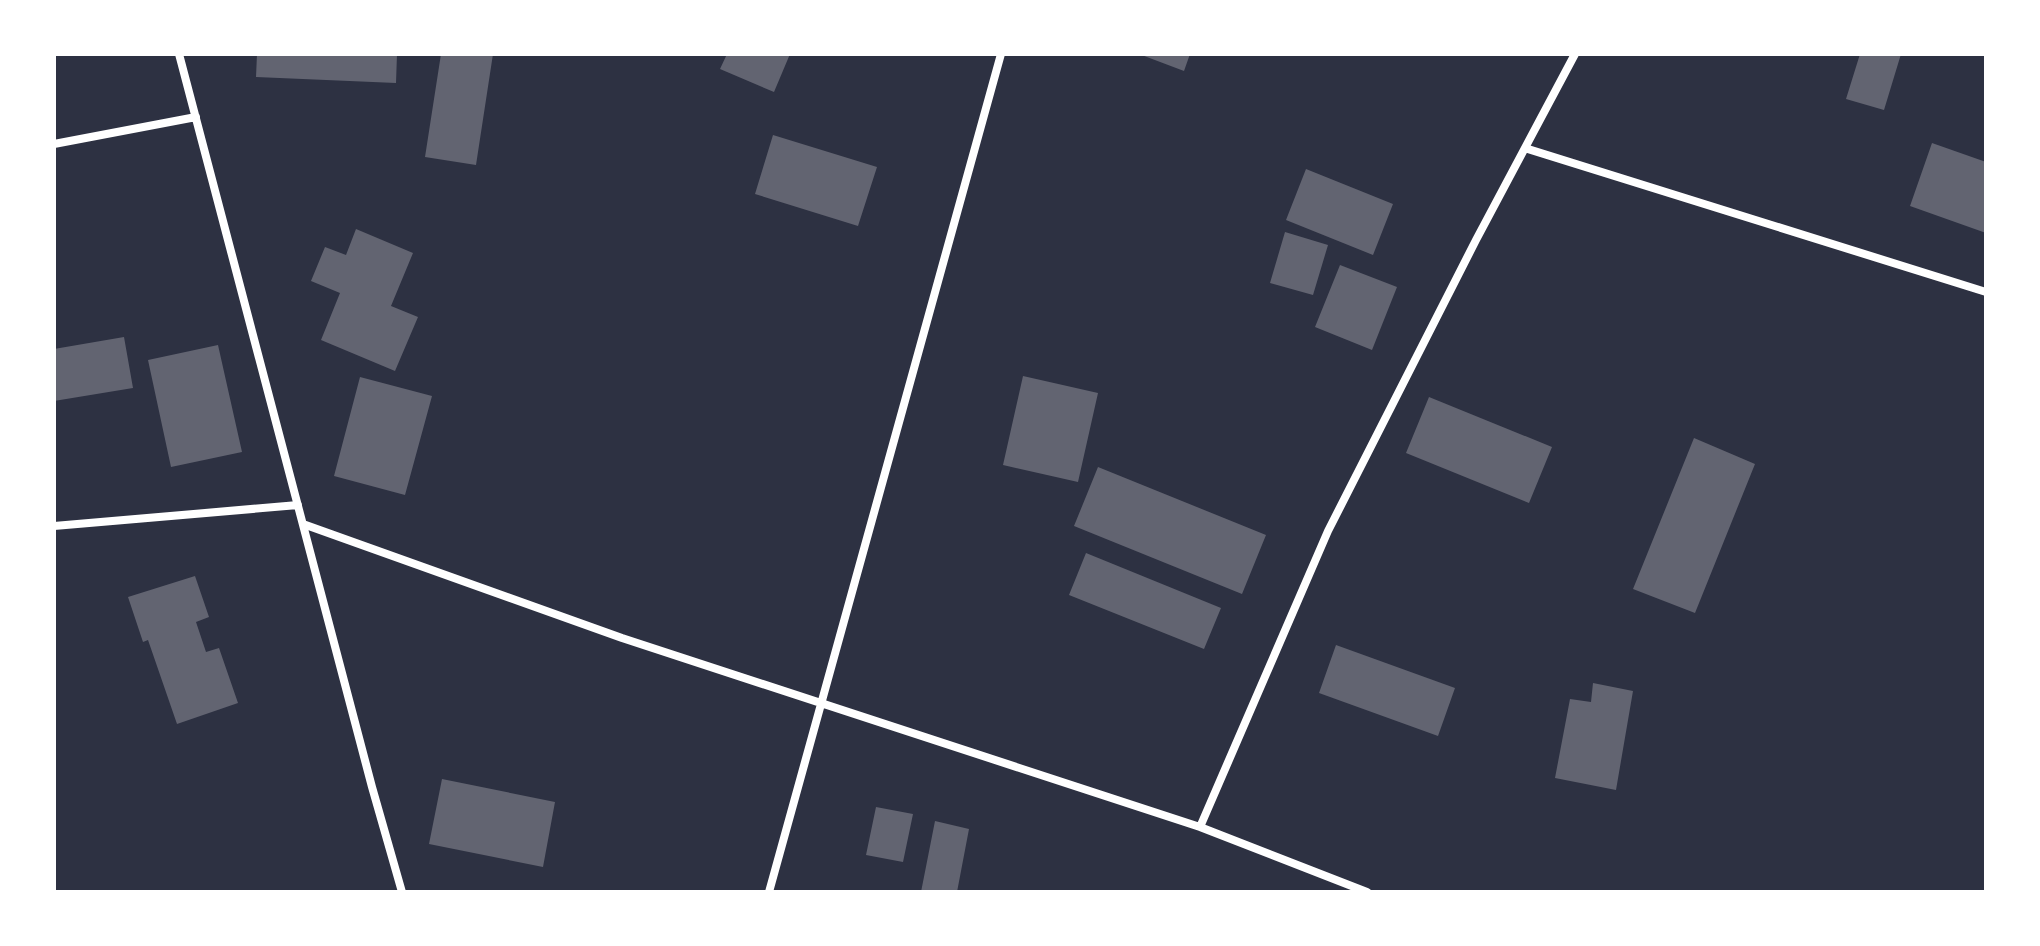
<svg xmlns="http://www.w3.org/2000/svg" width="2040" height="946" font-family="Montserrat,sans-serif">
<rect width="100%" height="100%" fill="#2d3142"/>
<!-- building -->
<path fill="#626471" d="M257,54H397L396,83L256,77Z
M441,54H493L476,165L425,157Z
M727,54H790L774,92L720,69Z
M1139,54H1190L1184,71Z
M1860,54H1901L1884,110L1846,99Z
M773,135L877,167L858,226L755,194Z
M1932,143L1986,162V233L1910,206Z
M1306,169L1393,204L1373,255L1286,220Z
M356,229L413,253L391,306L418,317L395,371L321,340L340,293L311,281L325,247L346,255Z
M1285,232L1328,245L1313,295L1270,283Z
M1340,265L1397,287L1372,350L1315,327Z
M124,337L133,388L54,401V349Z
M218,345L242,452L171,467L148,360Z
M1023,376L1098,393L1078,482L1003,465Z
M360,377L432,396L405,495L334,476Z
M1429,397L1552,447L1529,503L1406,453Z
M1694,438L1755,464L1695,613L1633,589Z
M1098,467L1266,535L1242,594L1074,526Z
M1086,553L1221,608L1204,649L1069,595Z
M195,576L209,617L196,622L206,652L219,648L238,703L177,724L148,640L143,642L128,597Z
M1336,645L1455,688L1438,736L1319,693Z
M1593,683L1633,691L1616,790L1555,778L1570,699L1591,702Z
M442,779L555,802L543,867L429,844Z
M876,807L913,814L903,862L866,855Z
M935,821L969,829L957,892H921Z"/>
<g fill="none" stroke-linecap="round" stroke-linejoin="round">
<!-- minor -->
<path stroke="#fff" stroke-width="8" d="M179,54L372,787L402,892
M54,144L196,117
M1525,148L1986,292
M303,524L622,638L1200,827L1367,892
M54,526L298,505
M1200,827L1328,531L1476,240L1575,54
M769,892L1001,54"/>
</g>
<!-- border -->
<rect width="2040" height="946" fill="none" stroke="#ffffff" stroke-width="112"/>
</svg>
